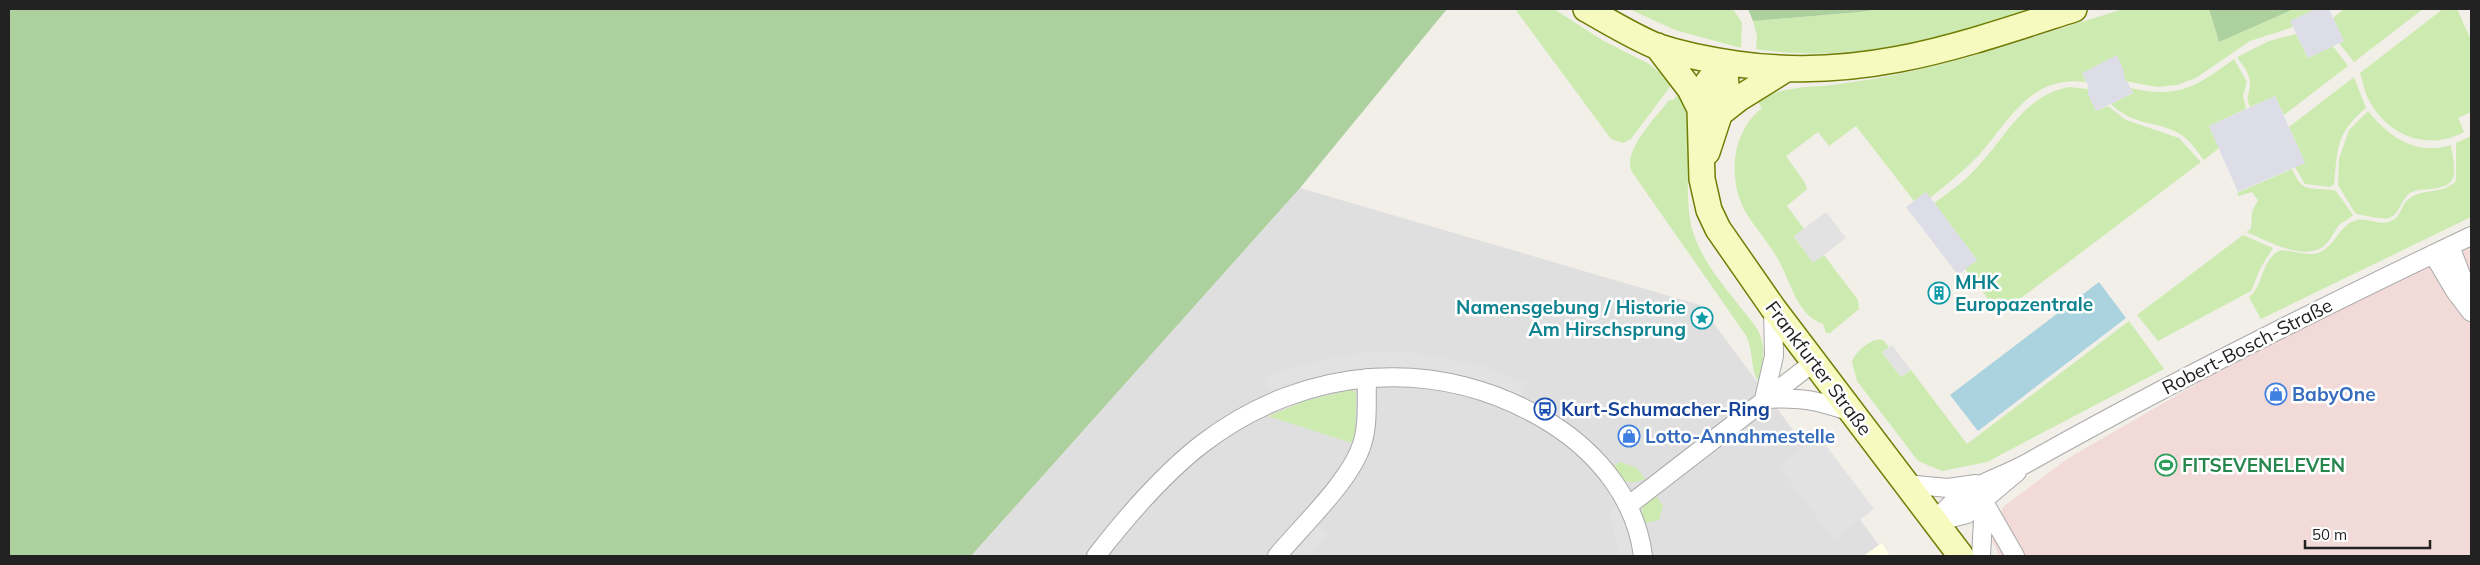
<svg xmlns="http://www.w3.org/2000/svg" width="2480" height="565" font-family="Mulish,sans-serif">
<rect width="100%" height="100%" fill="#f2efe9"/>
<!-- residential -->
<path fill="#e0dfdf" d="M1300,188L1700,305L1887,556H971Z"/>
<!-- commercial -->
<path fill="#f2dad9" d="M2471,247V556H2000L1992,541L2003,507L2067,459L2222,369L2385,287Z"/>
<!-- education -->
<path fill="#ffffe5" d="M1882,543L1890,556H1863Z"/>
<!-- grass -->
<path fill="#cdebb0" d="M1515,9H1554L1602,40L1649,64L1673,83L1631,139L1623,143L1611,139Z
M1629,9H1733L1742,22L1741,48L1675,30Z
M1879,9H2033C1940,38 1855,64 1756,49L1757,36L1753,21L1860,12Z
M2123,9H2209L2219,42L2294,9H2316L2291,21L2293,27L2250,41L2196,78L2177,85L2157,87L2082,73L2086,82C2030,75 2011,119 1979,155C1964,171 1947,184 1930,198L1926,192L1914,201L1856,126L1829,146L1818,132L1786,156L1805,183L1807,189L1787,206L1804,229L1794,237L1813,262L1824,255L1858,300L1859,309L1830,333H1826L1823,324C1797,315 1791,283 1779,261C1770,245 1758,231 1748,216C1727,183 1730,133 1762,108L1758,102C1779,85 1813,88 1839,84C1936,72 2029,38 2123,9Z
M2344,9H2423L2354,62L2339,43L2344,41L2333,18Z
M2443,9H2457L2471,40V112L2458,118L2464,132C2430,151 2389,137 2370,102C2365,94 2363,82 2360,73Z
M2296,34L2308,58L2333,46L2348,66L2284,115L2275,96L2250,107C2245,96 2250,94 2250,83C2250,73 2242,65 2237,57L2269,41Z
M2234,59L2247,82L2243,96L2246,109L2209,126L2219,148L2204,160C2197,151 2191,142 2183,136C2160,120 2133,127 2111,104L2133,93L2131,88C2179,99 2197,86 2234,59Z
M2354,77L2366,108C2336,133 2338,147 2334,184L2330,187L2305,184L2295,167L2305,163L2289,127Z
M2069,87L2088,89V94L2096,111L2108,106L2126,120L2179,138L2201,162L2000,314L1965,269L1977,260L1934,203C1951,191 1968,179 1981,163C2008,133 2026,95 2069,87Z
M1680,93C1697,135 1682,181 1691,225C1700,263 1733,296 1756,327C1767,345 1764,362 1759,382C1749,368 1755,352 1745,334L1632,172C1621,152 1657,116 1669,100H1673Z
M2368,111C2389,137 2416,156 2451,145C2452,154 2457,172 2452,180C2444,192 2423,187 2412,192C2400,198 2401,214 2389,218C2385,220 2359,215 2355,213L2338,185L2339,159L2349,130Z
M2471,136V217L2261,319L2249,297C2263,287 2261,262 2277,252C2283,247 2306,257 2318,253C2335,247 2338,227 2354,221C2366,216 2376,225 2388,222C2402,219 2400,204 2410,198C2424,188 2442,195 2456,181V143Z
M2292,169C2304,197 2312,185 2336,191L2353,215C2349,219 2344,221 2340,224C2334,231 2331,240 2324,246C2303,262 2266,240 2246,232L2251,229L2252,212L2258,200L2252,192L2239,196L2237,193Z
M2243,235L2273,248L2261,267L2251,291L2158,341L2137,315Z
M2129,321L2164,369L1987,462L1942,471L1918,461L1857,381L1852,362C1855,352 1872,337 1883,340L1889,347L1882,352L1901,377L1911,370L1967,444Z
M1351,390L1355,392L1356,394L1355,444L1268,416L1308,400Z
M1620,462L1637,468L1645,479C1629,486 1622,481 1610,469Z
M1655,494L1663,506L1659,520L1642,524C1640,509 1643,503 1655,494Z"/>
<!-- forest -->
<path fill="#add19e" d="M9,9H1447L1300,188L971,556H9Z
M1748,9H1879L1860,12L1753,21Z
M2209,9H2294L2219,42Z"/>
<!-- parking -->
<path fill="#e2e2e2" d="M1826,212L1846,238L1813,263L1794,236Z
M1892,345L1911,370L1901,377L1882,352Z
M1406,351L1481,365L1525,383L1523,401L1477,382L1406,367H1364L1292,382L1269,391L1264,379L1286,369L1325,359L1363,353Z
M1818,435L1874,509L1834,540L1778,466Z
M1617,502L1630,540L1633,556H1620L1609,514Z
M1312,522L1328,533L1307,556H1283Z"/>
<!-- plaza -->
<path fill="#dddde8" d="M2316,9H2329L2344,41L2308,58L2290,21Z
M2117,55L2124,71L2125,80L2127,81L2133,93L2096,111L2088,94V85L2082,73Z
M2275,96L2305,163L2238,192L2209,126Z
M1926,192L1977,260L1958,275L1906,207Z"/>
<!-- water -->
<path fill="#aad3df" d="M2099,282L2126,318L1978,431L1950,395Z"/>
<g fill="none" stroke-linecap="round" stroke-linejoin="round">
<!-- street casing -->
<g stroke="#a9a9a9" stroke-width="20">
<path id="street" d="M2450,246L2471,301
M2433,254L2455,291L2471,312
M1764,399L1774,356L1773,308
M1764,399C1801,397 1817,400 1851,412
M1905,484L1948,488L1976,484
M1984,502L2015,556
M1629,505L1814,362
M1935,522C1962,485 1993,482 2029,462C2173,381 2322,307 2471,236
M1935,522L1967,514L2017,472
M1096,556C1127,516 1162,475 1202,444C1306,364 1441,354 1552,424C1599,454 1636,500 1643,556
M1277,556C1301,527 1349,482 1361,447C1369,426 1366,401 1367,378
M1981,556L1984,502"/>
</g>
<!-- secondary casing -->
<g stroke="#707d05" stroke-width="28">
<path id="secondary" d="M1586,9C1608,21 1632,36 1656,46C1683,55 1709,60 1737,64C1861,82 1959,46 2074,9
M1657,46L1690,89L1700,109
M1724,62L1708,82L1703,92L1700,109L1702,179L1709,210L1718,229L1773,308L1961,556
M1719,114L1738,99L1786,69
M1707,152L1724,100L1726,85L1724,62"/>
</g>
<!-- street -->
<use href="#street" stroke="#fff" stroke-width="18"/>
<!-- secondary -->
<use href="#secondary" stroke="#f7fabf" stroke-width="25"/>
</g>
<!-- icons -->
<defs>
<g id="building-ring" transform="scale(1.125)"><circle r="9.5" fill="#fff" stroke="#0f9aa8" stroke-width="1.5"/><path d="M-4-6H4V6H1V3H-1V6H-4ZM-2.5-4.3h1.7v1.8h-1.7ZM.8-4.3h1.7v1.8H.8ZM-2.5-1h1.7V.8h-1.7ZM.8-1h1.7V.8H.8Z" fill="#0f9aa8"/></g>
<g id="sight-ring" transform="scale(1.125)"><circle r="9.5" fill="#fff" stroke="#0f9aa8" stroke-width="1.5"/><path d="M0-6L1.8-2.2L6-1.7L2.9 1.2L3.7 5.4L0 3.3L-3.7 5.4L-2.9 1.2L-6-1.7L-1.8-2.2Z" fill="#0f9aa8"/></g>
<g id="shop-ring" transform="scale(1.125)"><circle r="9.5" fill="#fff" stroke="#3f7fe0" stroke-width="1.5"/><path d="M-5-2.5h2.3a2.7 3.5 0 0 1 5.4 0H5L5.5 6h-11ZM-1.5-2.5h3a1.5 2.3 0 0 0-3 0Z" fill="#3f7fe0"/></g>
<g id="bus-ring" transform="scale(1.125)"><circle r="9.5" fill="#fff" stroke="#1a4fb4" stroke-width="1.5"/><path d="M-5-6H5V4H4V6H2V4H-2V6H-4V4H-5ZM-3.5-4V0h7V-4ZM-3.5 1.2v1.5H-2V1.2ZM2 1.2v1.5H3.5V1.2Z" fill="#1a4fb4"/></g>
<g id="stadium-ring" transform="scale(1.125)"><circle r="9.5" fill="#fff" stroke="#2e9e5b" stroke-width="1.5"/><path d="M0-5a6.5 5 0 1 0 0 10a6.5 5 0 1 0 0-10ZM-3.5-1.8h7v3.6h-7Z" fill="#2e9e5b"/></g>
</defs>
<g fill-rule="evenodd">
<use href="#building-ring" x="1939" y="293"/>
<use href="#sight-ring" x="1702" y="318"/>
<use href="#shop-ring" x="2276" y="394"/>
<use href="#bus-ring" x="1545" y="409"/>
<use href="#shop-ring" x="1629" y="436"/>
<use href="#stadium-ring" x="2166" y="465"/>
</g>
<g text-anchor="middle" stroke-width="5" stroke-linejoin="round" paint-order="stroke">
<!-- culture labels -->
<g font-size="19" font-weight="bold" fill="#0d838f" stroke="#fff" text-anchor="start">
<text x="1955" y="289">MHK<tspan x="1955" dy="22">Europazentrale</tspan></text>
<text x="1686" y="314" text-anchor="end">Namensgebung / Historie<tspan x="1686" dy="22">Am Hirschsprung</tspan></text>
</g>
<!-- street labels -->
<g font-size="19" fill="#222" stroke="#fff">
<text transform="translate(2247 346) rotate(-27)" y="7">Robert-Bosch-Straße</text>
<text transform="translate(1819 368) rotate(53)" y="7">Frankfurter Straße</text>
</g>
<!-- shop labels -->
<g font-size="19" font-weight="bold" fill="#366cbe" stroke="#fff" text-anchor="start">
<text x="2292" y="401">BabyOne</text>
<text x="1645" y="443">Lotto-Annahmestelle</text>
</g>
<!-- transit labels -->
<g font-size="19" font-weight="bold" fill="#164399" stroke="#fff" text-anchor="start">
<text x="1561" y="416">Kurt-Schumacher-Ring</text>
</g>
<!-- leisure labels -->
<g font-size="19" font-weight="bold" fill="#27864d" stroke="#fff" text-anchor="start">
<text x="2182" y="472">FITSEVENELEVEN</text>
</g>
</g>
<!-- border -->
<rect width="2480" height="565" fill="none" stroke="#222222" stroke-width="20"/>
<!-- scale -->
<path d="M2305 540v8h125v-8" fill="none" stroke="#222222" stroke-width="2.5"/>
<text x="2312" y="540" font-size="15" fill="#222222" stroke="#ffffff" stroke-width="4" paint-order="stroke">50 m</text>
</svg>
